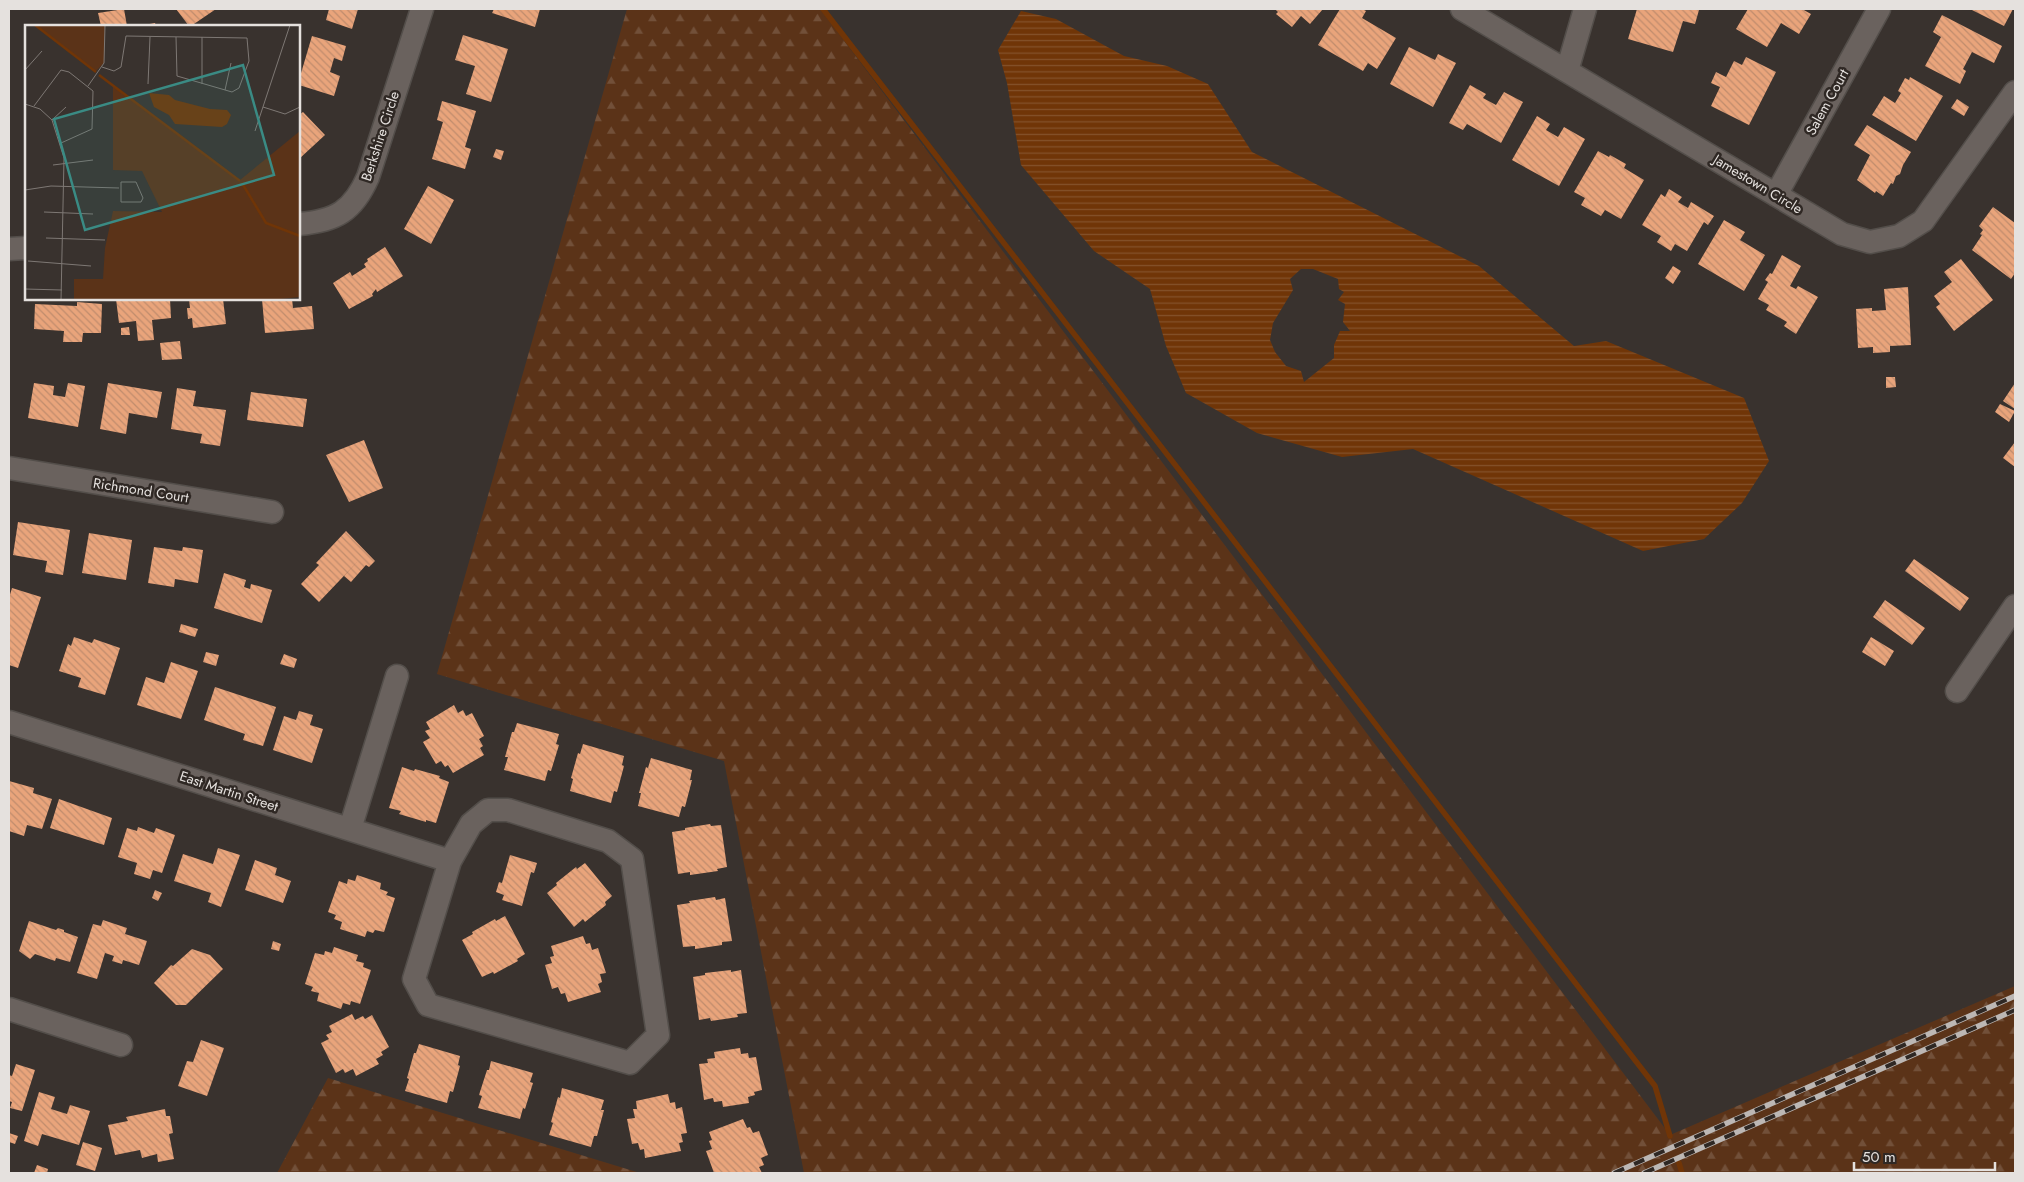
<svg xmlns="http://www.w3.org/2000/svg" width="2024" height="1182" font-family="Jost,sans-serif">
<defs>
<pattern id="forest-firs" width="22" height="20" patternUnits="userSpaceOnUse" patternTransform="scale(1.25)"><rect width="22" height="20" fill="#5b3318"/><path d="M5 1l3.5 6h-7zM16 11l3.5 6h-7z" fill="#725039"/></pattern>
<pattern id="water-rules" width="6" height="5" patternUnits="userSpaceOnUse" patternTransform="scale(1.25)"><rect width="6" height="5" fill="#703507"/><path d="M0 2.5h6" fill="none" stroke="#84522b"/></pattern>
<pattern id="building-back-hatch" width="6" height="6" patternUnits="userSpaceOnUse" patternTransform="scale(1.25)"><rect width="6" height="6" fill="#e9a47b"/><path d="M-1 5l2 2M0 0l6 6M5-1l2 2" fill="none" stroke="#c08c6d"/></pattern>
</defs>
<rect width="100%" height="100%" fill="#39322e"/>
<!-- forest -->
<path fill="url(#forest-firs)" d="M627,9H820L1670,1135L2015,986V1173H804L724,761L437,674Z
M328,1078L640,1173H277Z"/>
<!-- water -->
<path fill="url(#water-rules)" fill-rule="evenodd" d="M1021,11L1056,19L1124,56L1167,66L1208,84L1252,152L1479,266L1574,346L1606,341L1744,398L1769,461L1742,503L1704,539L1643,551L1413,449L1342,457L1257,433L1186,393L1166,346L1150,289L1094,251L1021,165L1007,83L998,50ZM1301,269H1313L1338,279L1339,289L1344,292L1338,300L1345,304L1343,322L1350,331H1340L1334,345V358L1304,382L1301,371L1286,366L1275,352L1270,340L1273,323L1293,290L1290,279Z"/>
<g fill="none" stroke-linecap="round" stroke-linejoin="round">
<!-- stream -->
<path stroke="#703507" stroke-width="5.5" d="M823,9L1655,1086L1670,1136
M1679,1163L1682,1173"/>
</g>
<!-- building -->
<path fill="url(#building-back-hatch)" d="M124,9L127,26H101L98,13Z
M176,9H216L191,26H189Z
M329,9H358L352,29L326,20Z
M494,9H540L535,27L492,13Z
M1275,9H1323L1310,24L1301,16L1292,27L1276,14L1278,12Z
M1340,9H1362L1366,11L1362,18L1396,38L1377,69L1368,63L1363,71L1318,45Z
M1637,9H1694L1699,10L1695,24L1683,21L1673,52L1628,39Z
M1748,9H1802L1811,14L1799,34L1781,23L1767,47L1736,29Z
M1970,9H2013L2004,26Z
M1942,15L2002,46L1994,63L1972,52L1963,69L1966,71L1960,84L1925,66L1941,37L1933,32Z
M155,23L156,26H144V25Z
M463,35L508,49L491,102L466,94L475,66L455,60Z
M312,36L346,46L342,61L334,58L330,72L340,76L334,96L299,85V80Z
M1409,47L1435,60L1438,54L1456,63L1433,107L1390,84Z
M1746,57L1776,72L1749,125L1711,106L1720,87L1711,83L1716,72L1726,77L1734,61L1742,65Z
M1910,77L1943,96L1916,141L1872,115L1884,96L1895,103L1901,93L1898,91L1905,78L1909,80Z
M1470,85L1486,94L1483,98L1496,105L1504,92L1523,102L1501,143L1467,124L1463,130L1449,123Z
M1957,99L1969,107L1964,116L1951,108Z
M442,101L476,111L465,147L471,149L465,169L432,159L443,122L437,120Z
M303,112L325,135L299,159V115Z
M1537,116L1550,124L1546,130L1558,137L1564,127L1585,139L1559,186L1512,160Z
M1867,125L1911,152L1903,165L1900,174L1896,176L1893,184L1891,183L1883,196L1876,191L1875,193L1857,180L1870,155L1854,145Z
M496,149L504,151L501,160L493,157Z
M1598,151L1609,157L1610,155L1626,164L1624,168L1644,180L1621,219L1605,210L1601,216L1581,205L1585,198L1574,192Z
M428,186L454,200L431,244L404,229Z
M1669,189L1682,197L1678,202L1688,208L1691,202L1714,216L1708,225L1704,222L1687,251L1675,244L1671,251L1657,242L1661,236L1642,225L1661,194L1665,197Z
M1993,207L2015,223V273L2011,279L1972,250L1982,235L1980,234L1983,230L1979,226Z
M1724,220L1745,232L1740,240L1765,255L1744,291L1698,264Z
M385,247L403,276L377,292L376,289L372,294L373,296L349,309L333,283L350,272L352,276L366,267L364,264L368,261L367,259Z
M1782,255L1801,266L1790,286L1796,289L1798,286L1818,297L1796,334L1784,326L1787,322L1766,310L1769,305L1758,299L1768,282L1765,280L1770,273L1772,274Z
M1961,259L1993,300L1954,331L1936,307L1940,304L1934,296L1952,282L1944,272Z
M1673,266L1681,271L1673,284L1665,278Z
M1908,287L1911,345L1890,346V352L1873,353V347L1858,348L1856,309L1872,308V311L1886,310L1884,289Z
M116,299H170L171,318L152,320L154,340L138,341L136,321L119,323Z
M189,299H223L226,324L193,328L192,318L188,319L187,308H190Z
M262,299H292L293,308L312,306L314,329L265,333Z
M77,302L102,304L101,333H83L82,342H63L64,331L34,329L35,304L77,306Z
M129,327L130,335H121V328Z
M180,341L182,359L162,360L160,343Z
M1886,377H1895L1896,387L1886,388Z
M34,383L54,386L53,395L65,397L68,383L85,386L78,427L28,418Z
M108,383L162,392L157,418L129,413L126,434L100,429Z
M2015,383V409L2003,401Z
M177,388L196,391L193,406L226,410L220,446L200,443L202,434L171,429Z
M251,392L307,399L303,427L247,420Z
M2000,404L2015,411L2009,422L1995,412Z
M364,440L383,488L349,502L326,455Z
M2015,442V467L2003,458Z
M18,522L70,530L63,575L45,572L47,561L13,555Z
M346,531L375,561L369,567L366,565L351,582L344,576L360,559L319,602L301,584L319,565L316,563Z
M89,533L132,540L126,580L82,573Z
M154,547L182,551L183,547L203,550L198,583L175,579L174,587L148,583Z
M1914,559L1969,598L1960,611L1905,571Z
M224,573L246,580L244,587L250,589L251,584L272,590L262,623L214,608Z
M12,588L41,597L18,668L9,665V598Z
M1885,600L1925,628L1912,645L1873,617Z
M181,624L198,629L195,637L179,632Z
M74,637L92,643L94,639L120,648L105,695L78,687L81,678L59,671L68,644L71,646Z
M1871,637L1894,651L1885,666L1862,652Z
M206,652L219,655L216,666L203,662Z
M284,654L297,659L294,668L280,664Z
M171,662L198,671L181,719L137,705L146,677L164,683Z
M215,687L276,707L263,746L243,740L245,734L204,720Z
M454,705L458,713L463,710L466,716L472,713L484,736L479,739L483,746L480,748L484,755L453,773L448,765L445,767L441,761L436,764L423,742L430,738L425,731L430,729L426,722Z
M299,711L313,715L310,725L323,729L312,763L273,750L284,716L296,720Z
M517,723L559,734L556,744L559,745L551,771L548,770L545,781L504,770L508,757H505L512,732H514Z
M583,744L624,756L622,765L624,766L617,792L614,791L611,803L570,791L573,779L571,778L578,753L580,754Z
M651,758L692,770L690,780H692L685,807L682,806L679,817L638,806L641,793H639L646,767L648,768Z
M402,767L414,771L415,769L440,776L439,778L449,782L436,823L426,820V822L399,814L401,811L389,808Z
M9,781L34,788L33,793L52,799L42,829L27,825L24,836L9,831Z
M59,799L112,818L104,845L50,828Z
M710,824L711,826L721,825L727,867L717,869L718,871L690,875V872L678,874L672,832L685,830V828Z
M138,827L154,833L156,828L175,835L162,873L153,870L150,879L134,874L137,863L118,857L127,828L137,831Z
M218,848L240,855L221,907L208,902L211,893L174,881L183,854L213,864Z
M510,855L537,863L534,873L531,872L522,906L502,900L504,895L496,892L499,882L502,883Z
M255,860L277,868L275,875L291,881L283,903L245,890Z
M585,863L612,896L605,902L606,905L585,922L583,919L574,927L547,893L557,885L556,883L576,867L577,869Z
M357,875L381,883L380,889L388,892L386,895L395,898L384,932L375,930L373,933L367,931L365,937L340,929L342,922L334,919L336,915L328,912L339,881L347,884L348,879L355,881Z
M155,890L162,893L158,901L152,898Z
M715,897L716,900L725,898L732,941L722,942V945L695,949V946L683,947L677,905L690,903L689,901Z
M505,916L525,954L517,959L518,961L494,974L493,972L482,977L462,940L473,934L472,932L495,919L496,921Z
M103,920L127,928L125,934L147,941L139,965L123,960L122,964L112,961L114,956L105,953L97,979L77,973L93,924L101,926Z
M29,921L56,930L58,928L64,930V932L78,937L70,962L56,958L55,961L35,954L30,959L19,951Z
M583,936L586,944L590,943L592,950L598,948L606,973L600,974L602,982L598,984L601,992L568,1002L565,993L561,994L558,987L552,989L545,965L552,963L550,957L554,956L551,946Z
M273,941L281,944L279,951L271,949Z
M334,947L358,955L356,961L364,963L363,967L371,970L360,1004L351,1001L350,1005L343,1003L341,1009L317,1001L319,993L311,991L313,987L305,984L315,953L324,955L325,951L332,953Z
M192,949L210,955L223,969L186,1005H176L154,983L171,965L173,966Z
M731,970V972L741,970L747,1013L737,1014L738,1017L711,1021L710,1018L699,1020L693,977L705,975V973Z
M352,1014L355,1020L363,1016L365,1019L372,1015L389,1047L381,1052L383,1055L376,1059L379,1064L356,1076L353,1069L345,1073L343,1069L336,1073L321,1043L329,1039L326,1035L332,1032L329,1026Z
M201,1040L224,1048L207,1096L178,1086L187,1061L193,1062Z
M419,1044L460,1056L458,1065L460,1066L453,1092L450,1091L447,1103L405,1091L409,1079L407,1078L414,1053H416Z
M740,1048L741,1054L748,1053L749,1058L756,1057L762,1090L754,1092L755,1095L748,1097L749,1103L723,1107L722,1101L714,1102L713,1098L704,1100L699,1064L708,1063L707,1059L715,1058L714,1052Z
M491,1061L533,1073L530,1082L533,1083L525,1109L523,1108L520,1119L478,1108L482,1096L479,1095L487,1070H489Z
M16,1064L35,1070L22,1111L10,1108L12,1102L9,1101V1075L12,1076Z
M562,1088L604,1100L601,1110H604L597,1136H594L591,1147L549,1135L553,1123L551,1122L558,1097L560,1098Z
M39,1092L55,1097L51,1109L67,1114L70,1105L90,1111L79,1145L42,1134L38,1146L24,1141Z
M668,1094L670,1103L675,1102L676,1109L682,1107L687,1133L681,1134L683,1142L679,1143L681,1151L645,1158L644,1149L640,1150L638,1143L632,1144L627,1119L635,1118L633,1109H637L636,1101Z
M165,1109L166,1116H170L173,1133L169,1134L174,1159L158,1162L157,1154L142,1158L140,1150L115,1155L108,1125L128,1121L126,1117Z
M743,1119L747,1128L750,1127L753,1133L759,1131L768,1155L761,1158L764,1165L759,1167L762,1173H714L706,1151L712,1149L709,1141L712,1140L709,1132Z
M9,1133L18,1136L15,1144L9,1142Z
M83,1142L102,1148L95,1171L76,1165Z
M37,1165L48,1169L47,1173H34Z"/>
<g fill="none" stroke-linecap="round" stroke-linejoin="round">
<!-- street casing -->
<g stroke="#534e4a" stroke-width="25">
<path id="street" d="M1462,9L1842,234L1870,242L1899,236L1923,221L2015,92
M1567,71L1585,9
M1776,195L1879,9
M299,224C336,221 353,211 368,177L422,9
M9,249L26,248
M9,468L272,512
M1957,691L2015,606
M9,722L450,861
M488,810H508L608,841L632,859L658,1035L630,1063L428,1005L414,979L450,861L471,824Z
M350,829L397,676
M9,1009L121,1045"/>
</g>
<!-- street -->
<use href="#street" stroke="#6a625e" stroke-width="22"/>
<!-- rail casing -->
<g stroke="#bcb7b4" stroke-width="5.5">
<path id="rail" d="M1614,1173L2015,996
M1644,1173L2015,1010"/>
</g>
<!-- rail -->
<use href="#rail" stroke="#2f2824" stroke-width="4" stroke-dasharray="11" stroke-linecap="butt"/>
</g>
<g text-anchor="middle" stroke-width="5" stroke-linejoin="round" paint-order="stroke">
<!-- street labels -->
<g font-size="14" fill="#e5e1de" stroke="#2f2824">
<text transform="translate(1827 102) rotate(-61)" y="5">Salem Court</text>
<text transform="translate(380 136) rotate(-72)" y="5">Berkshire Circle</text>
<text transform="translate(1758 184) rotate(31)" y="5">Jamestown Circle</text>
<text transform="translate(141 490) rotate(9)" y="5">Richmond Court</text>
<text transform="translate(229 791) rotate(18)" y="5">East Martin Street</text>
</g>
</g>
<!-- overview -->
<g transform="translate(25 25)">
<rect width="275" height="275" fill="#39322e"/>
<path d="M88,60L215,155L275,106V272L245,275H49V254H78L80,223L88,186L137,187L117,146L88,145Z" fill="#5b3318"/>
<path d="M10,0H80L79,38L71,46Z" fill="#5b3318"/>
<path d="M124,68L144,70L150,75L185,84L202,85L206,90L202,99L197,102L150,99L144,90L129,82Z" fill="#703507"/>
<path fill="none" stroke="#703507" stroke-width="2.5" d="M10,0L71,47M74,50L215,156M217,158L241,198L275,211"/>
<path fill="none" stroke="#7e7874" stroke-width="1" d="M77,42L89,46L96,42L101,11L222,13L224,36L214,63L207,67L152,51L151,12M0,45L17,26M123,59L125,12M177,59V12M63,61L79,38L80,0M200,65L206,38M0,79L15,84L27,95L39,133L36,275M9,81L36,45L44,47L68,66L67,104L36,118M238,82L260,89L275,82M27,95L41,82M230,106L265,0M28,140L68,135M96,157H111L118,173L116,177H96ZM0,165L26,161L94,163M19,187L68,189M21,213L80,215M3,236L66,241M0,264L37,265"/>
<path fill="#3a8b84" fill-opacity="0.15" stroke="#3a8b84" stroke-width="2.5" d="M218,40L249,150L60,205L29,94Z"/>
<rect width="275" height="275" fill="none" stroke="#e5e1de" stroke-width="2.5"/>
</g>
<!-- border -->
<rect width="2024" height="1182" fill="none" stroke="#e5e1de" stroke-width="20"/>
<!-- scale -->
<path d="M1854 1162v8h141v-8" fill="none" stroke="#e5e1de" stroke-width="2.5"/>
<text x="1862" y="1162" font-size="15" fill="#e5e1de" stroke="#2f2824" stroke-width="4" paint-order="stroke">50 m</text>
</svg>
